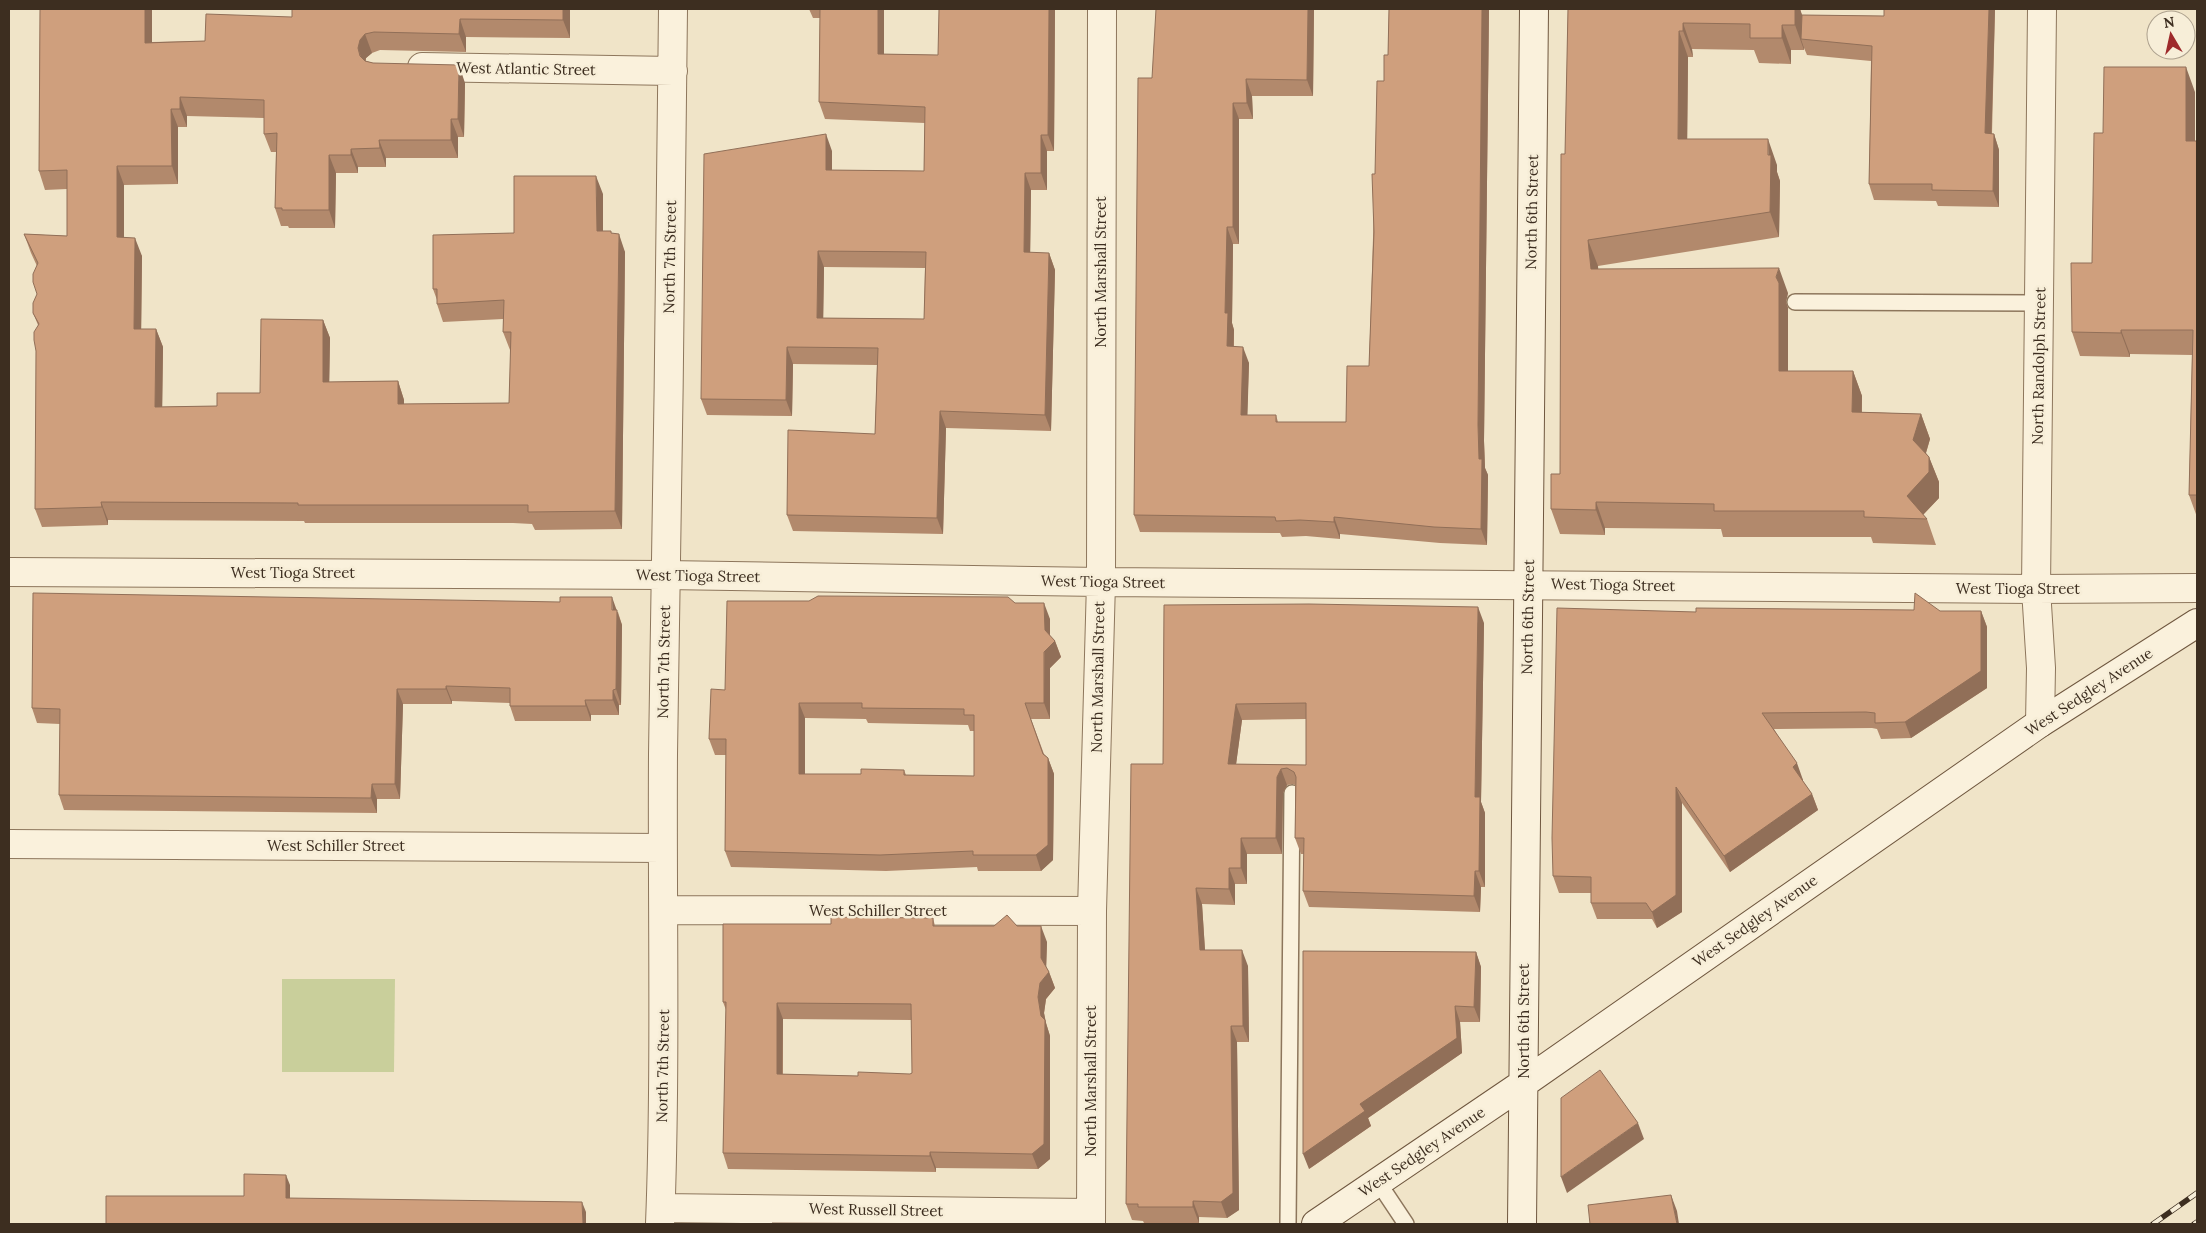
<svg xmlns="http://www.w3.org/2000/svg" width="2206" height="1233" font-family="Lora,serif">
<rect width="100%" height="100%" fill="#f0e4c8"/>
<!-- green -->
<path fill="#c9cf9b" d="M282,979H395L394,1072H282Z"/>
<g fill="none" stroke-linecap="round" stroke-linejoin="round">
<!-- lane casing -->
<g stroke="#8d765c" stroke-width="18">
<path id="lane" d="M1795,302L2039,303
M1378,1182L1406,1224
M1288,1224L1292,793"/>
</g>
<!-- street casing -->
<g stroke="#8d765c" stroke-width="30">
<path id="street" d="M422,67L673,71
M9,572L665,575L1101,582L2036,589L2197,588
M2040,723L2041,668L2036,589L2042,9
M9,844L662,848
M664,910L1092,911
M661,1208L1091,1213
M660,1224C666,1068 662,911 663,754C666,506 672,257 673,9
M1091,1224L1092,911L1101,582L1102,9"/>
</g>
<!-- secondary casing -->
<g stroke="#6f573f" stroke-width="30">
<path id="secondary" d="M1316,1224L1524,1083L2040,723L2197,623
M1522,1224L1534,9"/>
</g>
<!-- lane -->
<use href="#lane" stroke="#faf1dc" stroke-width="15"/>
<!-- street -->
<use href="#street" stroke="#faf1dc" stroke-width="28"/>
<!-- secondary -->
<use href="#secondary" stroke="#faf1dc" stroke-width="28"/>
<!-- rail casing -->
<g stroke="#3d2e20" stroke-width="5.5">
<path id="rail" d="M2153,1224L2197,1193
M2194,1224L2197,1222"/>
</g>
<!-- rail -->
<use href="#rail" stroke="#f7eed8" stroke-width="4" stroke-dasharray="11" stroke-linecap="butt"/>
</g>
<!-- wall -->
<path fill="#b2896c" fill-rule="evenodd" d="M40,9H152V42L205,41L292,17L570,9V38L466,37V52L380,50L372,53L366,58V61L373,63L465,83L464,137H458V158H386V167H358V173H336L335,228H289L288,226H281L275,208L276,152H271L264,134V118L187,116V127H178V184L124,185V237L142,256L141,329H156L163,347L162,407L217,406L260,393L323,320L330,338L329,382L398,381L404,400V404L509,403L511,350H510L503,332V319L443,322L437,304V300L433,289L514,233L603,194V231L612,233L625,252L622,529L535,530L532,524L513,523H305L304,521L108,520V525L42,527L35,509L38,325L33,313L37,295V266L31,253L24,234L67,236V189L45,190L39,171Z
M809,9H884V54L938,55L1055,9L1054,151H1047V190H1031L1030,253H1049L1055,270L1051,431L946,428L943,534L793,531L787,515L875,434L877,365L793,364L792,416L707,415L701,399L832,151V170L924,171L925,123L825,119L819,102L820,18H813ZM824,267L925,268L924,319L823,318Z
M1314,9L1313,96H1252L1253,119H1239V244H1233L1232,323L1234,330V346L1249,363L1247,415H1276L1278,422H1346L1369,366L1375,174L1384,81L1388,55L1389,9H1489L1484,441L1485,468L1488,475L1487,545L1440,543L1340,534V539L1306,536L1282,537L1280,533L1140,532L1134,515L1152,78Z
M1568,9H1800L1802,15L1884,16V9H1995L1992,134H1994L1999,150V207L1938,206L1936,201L1874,200L1869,184L1871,61L1807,55L1804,48V50H1791V64L1759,63L1754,50L1692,49L1693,57H1688L1687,139L1777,165V172L1780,181L1779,237L1598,266V269L1788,293L1786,302L1788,308V371H1853L1862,396V412L1921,414L1930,439L1926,453L1929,457L1939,482V498L1923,515L1927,519L1936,545L1873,543L1871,537H1723L1721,529L1605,528V535L1560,534L1551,509L1560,474Z
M2195,92V141H2197V517L2189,495L2192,355L2130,354V357L2080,356L2072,332L2092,263L2103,133Z
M1015,603L1050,619V636L1055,641L1061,657L1050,668V719H1031L1044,754L1048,758L1054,774L1053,860L1041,871H978L977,867L886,871L731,867L725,851L726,755H715L709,739L725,690ZM805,718L866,719L868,723L968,725L970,731H974V776L906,775L904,770L861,774H805Z
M1164,605L1484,623L1481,802L1485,813V887H1481L1480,912L1309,907L1303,891L1304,854H1301L1295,838V785L1293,784L1287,785L1283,793L1282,854H1247V884H1235V905L1202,904L1205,950L1248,966L1249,1042H1237L1239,1210L1227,1218L1199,1217V1223H1144L1143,1221L1132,1220L1126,1204L1163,764ZM1306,719V765L1236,764L1242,720Z
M1981,611L1987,627V688L1911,738L1881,739L1877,729L1872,728L1774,729L1803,780H1802L1812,794L1818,810L1730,872L1682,803V912L1657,928L1652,919H1597L1591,903V893H1559L1553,876L1696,612Z
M618,612L622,625L621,705H619V715H591V721H515L510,706V703L452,701V704H403L400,799H377V813L64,810L59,795L60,724L37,723L32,708Z
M933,918L935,926H1017L1047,942L1046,967L1049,972L1055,988L1046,999L1044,1013L1046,1023L1050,1036V1159L1038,1169L936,1168V1172L728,1169L723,1153L726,1010L723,1002L831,924ZM783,1019L912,1020V1073L910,1074L858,1076L783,1074Z
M1476,952L1481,967L1480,1022H1460L1462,1053L1368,1118L1371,1126L1309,1169Z"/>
<!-- shaded-wall -->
<path fill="#916f58" d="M145,9H152V61L145,43Z
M563,9H570V38L563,20Z
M878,9H884V71L878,54Z
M1049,9H1055L1054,151L1048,135Z
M1308,9H1314L1313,96L1307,80Z
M1482,9H1489L1484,441L1485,468L1488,475L1487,545L1481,529L1478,425Z
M1795,9H1800L1804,21L1801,39L1804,48V50L1795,25Z
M1989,9H1995L1991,149L1985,133Z
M460,19L466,37V52L459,34Z
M1683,23L1692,49L1693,57L1683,31Z
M1782,25L1791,50V64L1782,38Z
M1679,31L1688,57L1687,164L1678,139Z
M365,34L372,53L366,58L364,66L358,48L360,40Z
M459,65L465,83L464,137L458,119Z
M2186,67L2195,92V165L2186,141Z
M1246,79L1252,96L1253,119L1247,103Z
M180,97L187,116V127L180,109Z
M1233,103L1239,119V244L1233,227Z
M171,109L178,127V184L172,166Z
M451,119L458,137V158L451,140Z
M826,134L832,151V186L826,170Z
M1994,134L1999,150V207L1993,191Z
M1041,135L1047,151V190L1041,173Z
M1768,139L1777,165V172L1780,181L1779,237L1770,212Z
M379,140L386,158V167L380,148Z
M351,149L358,167V173L351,155Z
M329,155L336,173L335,228L329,210Z
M117,166L124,185V255L117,237Z
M1025,173L1031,190L1030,269L1024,252Z
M596,176L603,194V249L597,231Z
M1227,227L1233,244L1232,323L1234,330L1233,363L1227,346L1225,313Z
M619,234L625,252L622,529L615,511Z
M135,238L142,256L141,347L134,329Z
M1588,240L1598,266L1600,295L1591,269Z
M818,251L824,267L823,335L817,318Z
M1049,253L1055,270L1051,431L1045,415Z
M1779,268L1788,293L1786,302L1788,308V397L1779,371L1776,277Z
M323,320L330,338L329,400L323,382Z
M156,329L163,347L162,425L155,407Z
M2121,330L2130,354V357L2121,333Z
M787,347L793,364L792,416L786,400Z
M1243,347L1249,363L1247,431L1241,415Z
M1853,371L1862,396L1861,437L1852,412Z
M398,381L404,400V422L398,404Z
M940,411L946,428L943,534L937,518Z
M1921,414L1930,439L1922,466L1913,440Z
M1929,457L1939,482V498L1919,519L1907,496Z
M101,502L108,520V525L102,507Z
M1596,502L1605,528V535L1596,510Z
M1334,517L1340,534V539L1334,522Z
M612,597L622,625L621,705L616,689Z
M1044,603L1050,619V646L1055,641L1061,657L1050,668V719L1044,703L1045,630Z
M1478,607L1484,623L1481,802L1485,813V887L1479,871L1475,797Z
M1981,611L1987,627V688L1911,738L1905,722Z
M446,686L452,701V704L446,689Z
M397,689L403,704L400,799L395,784Z
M613,690L619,705V715L613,700Z
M585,700L591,715V721L586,706Z
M799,703L805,718V789L799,774Z
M1236,704L1242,720L1234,780L1228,764Z
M1048,758L1054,774L1053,860L1041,871L1036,855Z
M1797,763L1803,780L1799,783L1793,767Z
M1281,769L1287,785L1283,793L1282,854L1276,838L1277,777Z
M372,784L377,799V813L371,798Z
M1676,787L1682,803V912L1657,928L1652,912Z
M1812,794L1818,810L1730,872L1724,856Z
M1241,838L1247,854V884L1241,868Z
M1229,868L1235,884V905L1229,889Z
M1475,871L1481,887L1480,912L1474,896Z
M1196,888L1202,904L1206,966L1200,950Z
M1041,926L1047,942L1046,974L1041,958Z
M1242,950L1248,966L1249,1042L1243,1026Z
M1476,952L1481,967L1480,1022L1474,1007Z
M1049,972L1055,988L1046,999L1044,1013L1046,1023L1050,1036V1159L1038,1169L1032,1154L1041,1016L1038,997L1040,983Z
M777,1003L783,1019L782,1090L777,1074Z
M1455,1006L1460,1022L1462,1053L1368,1118L1371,1126L1309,1169L1303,1154L1360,1104Z
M1231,1026L1237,1042L1239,1210L1227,1218L1221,1202Z
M1638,1123L1644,1139L1567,1193L1561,1177Z
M930,1152L936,1168V1172L930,1156Z
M286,1175L290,1185V1208L286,1198Z
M1671,1195L1677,1211L1679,1224H1677Z
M1193,1201L1199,1217V1223L1193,1207Z
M582,1202L586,1212V1224H583Z"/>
<!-- building -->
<path fill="#cf9f7d" stroke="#916f58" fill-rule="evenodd" d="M40,9H145V43L205,41L206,14L292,17V9H563V20L460,19L459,34L374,32L365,34L360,40L358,48L360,56L365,61L373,63L459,65L458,119H451V140H379L380,148L351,149V155H329V210H282V208H275L277,133L264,134V100L180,97V109H171L172,166H117V237L135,238L134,329H156L155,407L217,406V393H260L261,319L323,320V382L398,381V404L509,403L511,332H503L504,300L437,304V289H433V235L514,233V176H596L597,231H611V233L619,234L615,511L528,512V505H298V503L101,502L102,507L35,509L36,351L34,340V332L39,324L33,313V303L37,294L33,282V274L38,263L24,234L67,236V170L39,171Z
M820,9H878V54L938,55L939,9H1049L1048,135H1041V173H1025L1024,252L1049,253L1045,415L940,411L937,518L787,515L788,430L875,434L878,348L787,347L786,400L701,399L704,154L826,134V170L924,171L925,107L819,102ZM818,251L926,252L924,319L817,318Z
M1156,9H1308L1307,80L1246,79L1247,103H1233V227H1227L1225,313H1228L1227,346L1243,347L1241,415H1276V422H1346L1347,366H1369L1374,232L1372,174H1375L1377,81H1384V55H1388L1389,9H1482L1478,425L1479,459H1482L1481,529L1434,527L1334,517V522L1300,520L1276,521L1275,517L1134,515L1138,78H1152Z
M1568,9H1795V25H1782V38H1750V24L1683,23V31H1679L1678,139H1768V155H1771L1770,212L1588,240L1591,269L1779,268L1776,277L1779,283V371H1853L1852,412L1921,414L1913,440L1929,457V472L1907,496L1927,519L1864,517V511H1714V504L1596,502V510L1551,509V474H1560L1561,154H1565Z
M1884,9H1989L1985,133L1994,134L1993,191L1932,190V184H1869L1872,46L1801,39L1802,15L1884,16Z
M2104,67H2186V141H2197V495H2189L2193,330H2121V333L2072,332L2071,263H2092L2094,133H2103Z
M33,593L506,601L560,602V597H612V610H617L616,689L613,690V700H585L586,706H510V688L446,686V689H397L395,784H372L371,798L59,795L60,709L32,708Z
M1915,593L1940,611H1981V671L1905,722L1875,723V713L1866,712L1762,713L1797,763L1793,767L1812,794L1724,856L1676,787V895L1652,912L1646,903H1591V877L1553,876L1552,838L1557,608L1696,612V608L1914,610Z
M818,596L1008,597L1015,603H1044L1045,630L1055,641L1044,652V703H1025L1043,754L1048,758V845L1036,855H973V851L880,855L725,851L726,739H709L711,689L725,690L727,601H809ZM799,703H862V708L964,709V715H974V776L904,775V770L861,769V774H799Z
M1309,604L1478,607L1475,797H1480L1479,871H1475L1474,896L1303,891L1304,838H1295L1296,777L1294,772L1287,768L1281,769L1277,777L1276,838H1241V868H1229V889L1196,888L1200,950H1242L1243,1026H1231L1233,1193L1221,1202L1193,1201V1207H1138V1204H1126L1131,764H1163L1164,605ZM1306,703V765L1228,764L1236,704Z
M1007,915L1017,926H1041V958L1049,972L1040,983L1038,997L1041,1016L1045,1020L1044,1144L1032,1154L930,1152V1156L723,1153L726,1002H723V924H831V917L933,918V926H994ZM777,1003L911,1004L912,1073L910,1074L858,1072V1076L777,1074Z
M1303,951L1476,952L1474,1007L1455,1006L1457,1038L1360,1104L1365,1111L1303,1154Z
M1600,1070L1638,1123L1561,1177V1098Z
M244,1174L286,1175V1198L582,1202L583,1224H106V1196H244Z
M1671,1195L1677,1224H1590L1588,1205Z
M772,1223L1031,1224H1032H772Z"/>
<g text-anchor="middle" stroke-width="5" stroke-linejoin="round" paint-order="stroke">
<!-- street labels -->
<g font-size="15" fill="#3d2e20" stroke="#f7eed8">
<text transform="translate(526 69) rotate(1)" y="5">West Atlantic Street</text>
<text transform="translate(1532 212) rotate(-89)" y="5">North 6th Street</text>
<text transform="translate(670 257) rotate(-89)" y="5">North 7th Street</text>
<text transform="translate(1101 272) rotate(-90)" y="5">North Marshall Street</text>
<text transform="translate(2039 366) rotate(-89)" y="5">North Randolph Street</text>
<text x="293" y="578">West Tioga Street</text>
<text transform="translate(698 576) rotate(1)" y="5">West Tioga Street</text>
<text transform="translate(1103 582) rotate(1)" y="5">West Tioga Street</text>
<text transform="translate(1613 585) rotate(1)" y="5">West Tioga Street</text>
<text x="2018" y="594">West Tioga Street</text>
<text transform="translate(1528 617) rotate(-89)" y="5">North 6th Street</text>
<text transform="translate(664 662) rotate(-89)" y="5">North 7th Street</text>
<text transform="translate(1098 677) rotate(-89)" y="5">North Marshall Street</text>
<text transform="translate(2089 692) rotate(-33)" y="5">West Sedgley Avenue</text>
<text x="336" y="851">West Schiller Street</text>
<text x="878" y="916">West Schiller Street</text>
<text transform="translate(1755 921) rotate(-35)" y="5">West Sedgley Avenue</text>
<text transform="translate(1524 1021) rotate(-90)" y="5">North 6th Street</text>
<text transform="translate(663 1066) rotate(-89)" y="5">North 7th Street</text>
<text transform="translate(1091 1081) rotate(-90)" y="5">North Marshall Street</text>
<text transform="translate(1422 1152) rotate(-34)" y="5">West Sedgley Avenue</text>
<text transform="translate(876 1210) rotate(1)" y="5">West Russell Street</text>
</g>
</g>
<!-- border -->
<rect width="2206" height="1233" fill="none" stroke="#3d2e20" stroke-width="20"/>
<!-- north arrow -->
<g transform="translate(2171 35) rotate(351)"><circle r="24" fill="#f7eed8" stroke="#ada18e"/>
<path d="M0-4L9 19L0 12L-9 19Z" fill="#9e2a2b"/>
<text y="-8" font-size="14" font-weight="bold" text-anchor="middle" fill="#3d2e20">N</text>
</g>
</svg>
